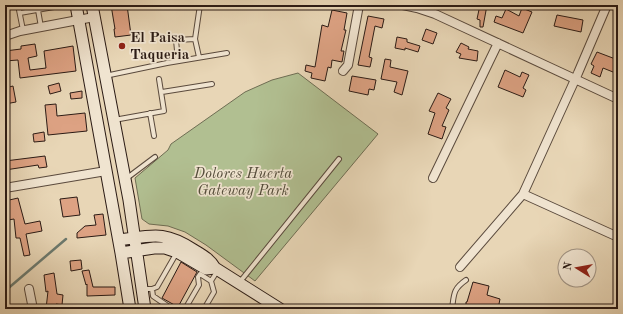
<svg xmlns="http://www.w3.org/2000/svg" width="623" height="314" font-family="'Old Standard TT',serif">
<rect width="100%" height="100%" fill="#e8d6b6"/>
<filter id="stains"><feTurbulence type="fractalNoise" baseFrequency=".005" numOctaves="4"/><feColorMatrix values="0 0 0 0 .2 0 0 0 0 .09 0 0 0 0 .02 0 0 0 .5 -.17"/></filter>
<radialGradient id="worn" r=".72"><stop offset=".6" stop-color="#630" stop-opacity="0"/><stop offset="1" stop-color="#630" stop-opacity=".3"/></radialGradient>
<!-- green -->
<path fill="#b1bf91" stroke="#6e6d53" d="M298,73L378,134L255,281L206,245L185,232L168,226L149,224L142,219L135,178L168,150L171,144L245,92L272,80Z"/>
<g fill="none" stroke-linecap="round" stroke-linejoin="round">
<!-- stream -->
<path stroke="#6c7a6f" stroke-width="2.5" d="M5,291L66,239"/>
</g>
<!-- building -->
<path fill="#dda283" stroke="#2b1b15" d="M111,5H127L131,35L115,37L114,29H115Z
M480,5H487L483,27H480V20L477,19Z
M522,8L532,12L523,33L494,22L496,16L502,18L506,9L519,16Z
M332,10L347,13L344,30H346L341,51H344L342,62L332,60L331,68L328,67L325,81L311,78L312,73L305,71L306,65L315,67L322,25L328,27Z
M557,15L583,20L581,32L554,26Z
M368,16L384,19L382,28L375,26L369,57L372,58L370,67L358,65Z
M426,29L437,33L433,44L422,40Z
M397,37L407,39V42L420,46L418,52L405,48V50L395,48Z
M461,43L469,47L468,49L478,51L477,61L459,58L461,54L456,52Z
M35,44L37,56L28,58L30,70L46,68L44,51L73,46L76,71L20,78L18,60L5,61V51L21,49V46Z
M597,52L618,60V74L603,68L600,77L591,73L594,66L591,64Z
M385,59L391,60L390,67L408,71L402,95L394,92L397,82L381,79Z
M505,70L520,77L522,72L529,75L523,88L526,90L523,97L498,87Z
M352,76L376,80L374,90L369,89L368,95L349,91Z
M59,83L61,91L50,94L48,86Z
M13,86L16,102L5,104V88Z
M82,91V98L71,99L70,93Z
M438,93L451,99L446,108L449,110L442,126L446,127L442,139L428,134L435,113L429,111Z
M56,104L57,116L85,113L87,131L48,135L45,105Z
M44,132L45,141L34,142L33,134Z
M45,156L47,167L39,168L38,165L5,170V161Z
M77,197L80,215L63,217L60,199Z
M18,198L25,224L40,221L42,231L26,234L30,255L24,256L20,238H16L14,219L8,220L5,207V201Z
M103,214L106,235L77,238V233L85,226L96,225L94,215Z
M81,260L82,269L71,271L70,261Z
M181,262L197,272L178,307L162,298Z
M89,270L93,287H115V295L87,296V284L86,285L82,271Z
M54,273L57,294L63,295L62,305L56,304V309H46L48,291L46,292L44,275Z
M473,282L489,286L487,295L500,299L498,309H466V302H467Z"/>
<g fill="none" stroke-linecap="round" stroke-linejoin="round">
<!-- lane casing -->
<g stroke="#5a4a3d" stroke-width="6">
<path id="lane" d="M18,5L23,30
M38,10L41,27
M20,13L65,5
M195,39L199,57
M178,61L176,40L195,39L200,5
M105,76L167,63L227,53
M162,92L212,84
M150,113L154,136
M114,120L164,111L159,79
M127,178L155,157
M239,283L339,159
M143,289H152L153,296L169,307
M152,289L157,287L176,254
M185,309L199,285L198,277L200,274L211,281
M204,309L214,292L211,281L218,270
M452,309C454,294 453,289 466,280"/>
</g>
<!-- street casing -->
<g stroke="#5a4a3d" stroke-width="10">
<path id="street" d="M403,5L417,8L435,14L618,99
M5,36L20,31L94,17
M343,71L348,65L359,5
M433,178L498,43
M5,188L106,171
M523,194L618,237
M460,267L523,194L578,73L607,5
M29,289L33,309"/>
</g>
<!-- secondary casing -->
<g stroke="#2b1b15" stroke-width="13">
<path id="secondary" d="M76,5L121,253L130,309
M92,5L129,200L145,309
M119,240C152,236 163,230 194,250C202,255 210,259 215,268L280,309
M121,253L154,248H165L177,252L206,269L215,268"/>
</g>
<!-- lane -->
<use href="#lane" stroke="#f0e4d0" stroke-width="4"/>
<!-- street -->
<use href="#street" stroke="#f0e4d0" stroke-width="8"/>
<!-- secondary -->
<use href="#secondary" stroke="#f0e4d0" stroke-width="11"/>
</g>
<!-- markers -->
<circle fill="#8f2418" stroke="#f0e4d0" stroke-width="1.5" cx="122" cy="46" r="4"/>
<g text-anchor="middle" stroke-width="3.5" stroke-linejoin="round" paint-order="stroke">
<!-- poi labels -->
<g font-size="15" font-weight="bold" fill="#2b1b15" stroke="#f0e4d0" text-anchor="start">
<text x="130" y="42">El Paisa<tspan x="130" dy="17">Taqueria</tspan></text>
</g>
<!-- park labels -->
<g font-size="15" font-style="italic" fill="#534c3a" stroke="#f0e4d0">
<text x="243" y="178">Dolores Huerta<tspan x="243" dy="17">Gateway Park</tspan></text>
</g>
</g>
<!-- margin -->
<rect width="623" height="314" fill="none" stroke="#e8d6b6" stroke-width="20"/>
<rect x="6" y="6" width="611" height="302" fill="none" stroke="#2b1b15" stroke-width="2"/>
<rect x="10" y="10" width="603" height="294" fill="none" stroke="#2b1b15"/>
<!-- north arrow -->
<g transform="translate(577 268) rotate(281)"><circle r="19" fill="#f0e4d0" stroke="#a19485"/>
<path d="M0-3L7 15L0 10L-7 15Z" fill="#8f2418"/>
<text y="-6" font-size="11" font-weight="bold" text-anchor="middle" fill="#2b1b15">N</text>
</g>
<rect width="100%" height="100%" filter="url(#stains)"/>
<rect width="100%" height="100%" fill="url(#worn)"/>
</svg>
